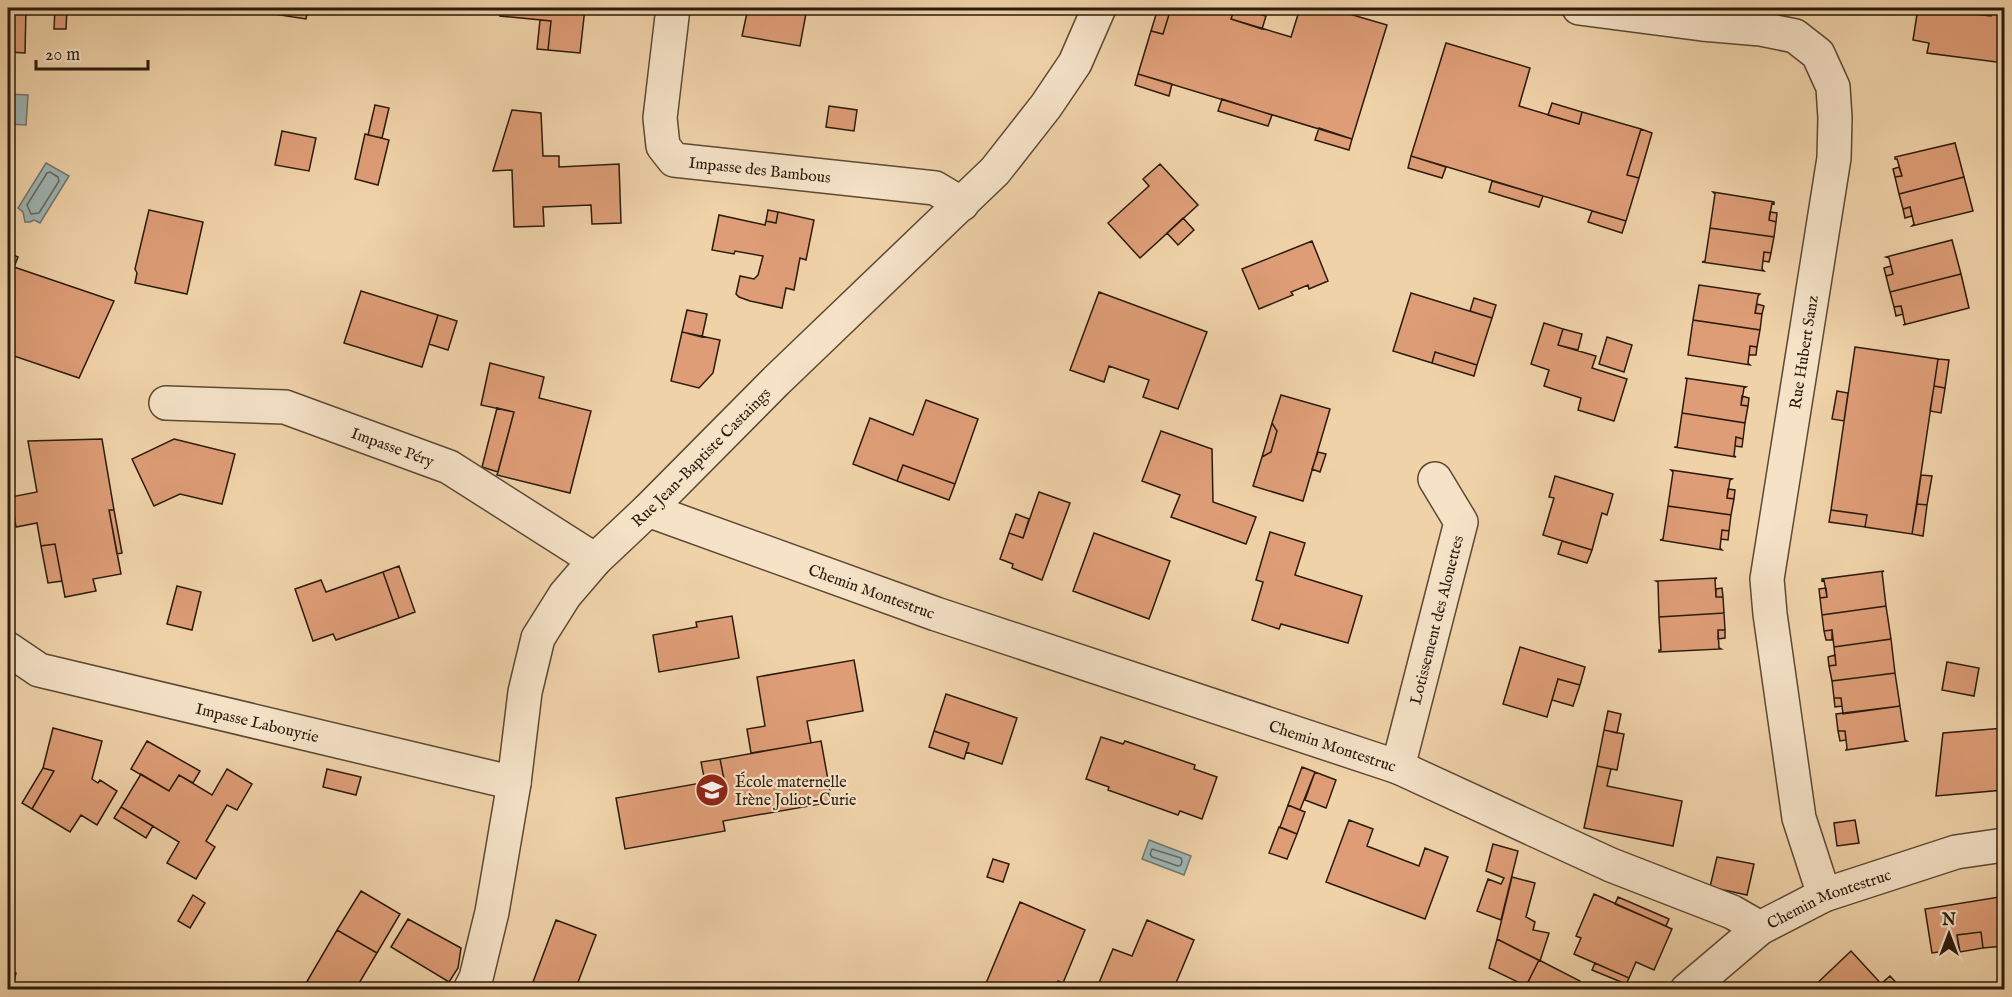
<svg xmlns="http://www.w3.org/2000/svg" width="2012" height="997" font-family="'IM FELL English',serif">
<rect width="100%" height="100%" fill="#f0d2a9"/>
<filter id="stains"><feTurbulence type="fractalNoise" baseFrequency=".00333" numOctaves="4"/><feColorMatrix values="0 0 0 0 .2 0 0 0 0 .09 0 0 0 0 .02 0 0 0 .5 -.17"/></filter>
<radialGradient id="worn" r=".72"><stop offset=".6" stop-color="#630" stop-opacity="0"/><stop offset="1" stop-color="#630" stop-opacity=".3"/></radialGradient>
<!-- water -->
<path fill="#9eb5b3" stroke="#707771" stroke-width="1.5" d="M8,94L28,95L26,125L8,124Z
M46,163L69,176L40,223L34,220L30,222H25L23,212L18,208Z
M1149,840L1191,856L1184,875L1142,859Z"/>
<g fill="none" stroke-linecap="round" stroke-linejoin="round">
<!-- shore -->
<path stroke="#646860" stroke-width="1.5" d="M50,172L58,177L59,181L39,213L31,214L27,205L47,173Z
M1152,849L1181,858L1182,861L1181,865L1178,866L1152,857L1150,854Z"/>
</g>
<!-- building -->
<path fill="#de9d77" stroke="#2b1b0d" stroke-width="1.5" d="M8,8H26L25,53L8,52Z
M55,8H67L66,29H54Z
M234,8H308L306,19Z
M501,8H585L580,53L548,50L551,21L500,16Z
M748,8H807L800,46L742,36Z
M1158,8H1171L1163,34L1151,31Z
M1171,8H1235L1231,19L1291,37L1300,8H1329L1387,25L1352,139L1138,74L1151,31L1163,34Z
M1235,8L1266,16L1262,29L1231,19Z
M1766,8H1788V11L1765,9Z
M1918,8L1991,16L1992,8H2004V63L1927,53L1929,43L1913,40Z
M540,20L551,21L548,50L537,49Z
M1446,43L1530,68L1519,106L1579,124L1582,112L1641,129L1627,175L1639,178L1626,221L1411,156Z
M1138,74L1172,84L1169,96L1135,85Z
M1222,99L1272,115L1268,126L1218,111Z
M1552,103L1582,112L1579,124L1548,115Z
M375,105L389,108L382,138L368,135Z
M829,106L857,110L854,131L826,127Z
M512,110L541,113L543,156H559V167L619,164L621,223L592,224L591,205L543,207L544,226L514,227L512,170L493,171Z
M1319,128L1352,139L1349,150L1315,140Z
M1641,129L1652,133L1639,178L1627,175Z
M282,131L316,138L309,171L275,165Z
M365,134L389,140L378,185L355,179Z
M1955,143L1964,177L1899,194L1895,177L1902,176L1897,159H1895V157Z
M1411,156L1446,167L1442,178L1408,168Z
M1160,164L1198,205L1140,258L1108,223L1149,186L1143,179Z
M1899,167L1902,176L1895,177L1893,169Z
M1964,177L1973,211L1912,226L1914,224L1910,207L1903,209L1899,194Z
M1492,181L1543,196L1539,207L1489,192Z
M1713,192L1774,202V204L1772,203L1769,220L1776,222L1774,237L1710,228L1715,194Z
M1910,207L1912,216L1905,218L1903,209Z
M149,210L203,222L187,294L135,283L137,273L135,269Z
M768,210L778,212L776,223L766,221Z
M1592,211L1626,221L1622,233L1588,222Z
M778,212L814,220L806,260L800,258L794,290L786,288L782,308L750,301L739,297L736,294L740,276L754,279L758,275L763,256L735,251L734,254L712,250L719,215L765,225L766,221L776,223Z
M1770,212L1777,213L1776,222L1769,220Z
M1183,218L1194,230L1178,245L1167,233Z
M1710,228L1774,237L1771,253L1764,252L1762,269L1764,271L1702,262L1705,261Z
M1952,240L1961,274L1890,292L1886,276L1893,274L1889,258L1886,257Z
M1312,241L1328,281L1309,289L1308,285L1291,292L1293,295L1259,309L1242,269Z
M1764,252L1771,253L1769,262L1763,261Z
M8,253L18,257L14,267L114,301L79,378L8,354Z
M1891,266L1893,274L1886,276L1884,268Z
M1961,274L1969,308L1903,325L1905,324L1901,306L1894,307L1890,292Z
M1699,285L1760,294L1758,296L1755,313L1762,314L1760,330L1693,320Z
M361,291L438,315L422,367L344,343Z
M1099,292L1207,332L1178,409L1143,397L1149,380L1109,366L1104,382L1070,370Z
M1411,293L1492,318L1477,365L1435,352L1432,363L1393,351Z
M1474,298L1496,305L1492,318L1470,311Z
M1757,304L1764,306L1762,314L1755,313Z
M1901,306L1903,314L1896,316L1894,307Z
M687,310L707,314L702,337L682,332Z
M438,315L457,321L448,350L429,344Z
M1693,320L1760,330L1757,347L1750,346L1748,363L1750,365L1688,355Z
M1544,323L1563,329L1558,345L1596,356L1592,368L1627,379L1614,421L1578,410L1581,398L1544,386L1549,370L1531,364Z
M1563,329L1582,334L1578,350L1558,345Z
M682,332L720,340L713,373L699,388L671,381Z
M1607,337L1632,345L1624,372L1599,364Z
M1750,346L1757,347L1756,355H1749Z
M1855,347L1938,359L1912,534L1865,527L1867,515L1831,510Z
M1435,352L1477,365L1474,376L1432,363Z
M1938,359L1949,360L1945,388L1934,386Z
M490,363L544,377L539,398L591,411L570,493L497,475L514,412L481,405Z
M1685,378L1746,387L1744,388L1741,405L1748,406L1745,423L1682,413L1687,379Z
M1934,386L1945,388L1941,413L1930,411Z
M1837,391L1848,393L1844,421L1832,419Z
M1281,395L1330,409L1303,501L1253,486L1262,457L1271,452L1277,431L1272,423Z
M1742,396L1749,398L1748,406L1741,405Z
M926,400L978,419L955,484L903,465L897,481L853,464L870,418L913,435Z
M497,408L514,412L498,472L482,467Z
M1682,413L1745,423L1743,439L1736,437L1734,456L1736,457L1674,447H1677Z
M1272,423L1277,431L1271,452L1262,457Z
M1161,431L1212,449L1213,502L1256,517L1246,544L1171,517L1180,495L1142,481Z
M1736,437L1743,439L1742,447L1735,446Z
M102,439L114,510H109L121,574L93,579L96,591L65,597L55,544L41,546L37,523L16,527L11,497L37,492L28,441Z
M174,439L235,454L222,504L180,494L154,506L132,459Z
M1318,452L1326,454L1320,472L1312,469Z
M903,465L955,484L949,500L897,481Z
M1671,470L1732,479L1730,480L1727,498L1734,499L1731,515L1668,506L1673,472Z
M1921,475L1932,476L1927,505L1917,504Z
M1555,476L1613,494L1607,515L1602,513L1592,550L1543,535L1554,498L1549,497Z
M1728,489L1735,490L1734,499L1727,498Z
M1039,492L1070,503L1042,580L1012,568L1013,564L1000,559L1009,533L1023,538Z
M1917,504L1927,505L1923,536L1912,534Z
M1668,506L1731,515L1729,531L1722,530L1720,548L1722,550L1660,540L1663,539Z
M109,510H114L122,553L117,554Z
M1831,510L1867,515L1865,527L1829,522Z
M1016,514L1029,519L1023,538L1009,533Z
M1722,530L1729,531L1728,540L1721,539Z
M1270,532L1305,543L1295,575L1362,596L1348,643L1281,624L1279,629L1252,620L1263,582L1256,580Z
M1094,533L1170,561L1149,619L1073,591Z
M1562,541L1592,550L1587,563L1558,554Z
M55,544L62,581L48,583L41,546Z
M399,566L415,612L399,618L383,572Z
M1884,571L1882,572L1886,606L1822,615L1820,598L1827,597L1824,580L1822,581V579Z
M383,572L399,618L336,640L333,634L313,641L295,589L321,580L326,592Z
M1717,578L1715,579L1716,597H1723L1724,613L1659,617L1658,582L1656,581Z
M177,586L201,592L192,630L167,624Z
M1722,588L1723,597H1716V589Z
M1826,588L1827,597L1820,598L1819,589Z
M1886,606L1891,639L1834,647L1832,630L1824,631L1822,615Z
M1724,613L1725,630H1718L1719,648L1721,649L1659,652V650H1661L1659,617Z
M732,616L739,658L659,672L653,635L697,627L696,622Z
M1718,630H1725V638L1718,639Z
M1832,630V640H1826L1824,631Z
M1891,639L1895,673L1832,681L1829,666L1836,665L1834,647Z
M1520,647L1585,667L1580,685L1558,679L1547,717L1503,704Z
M1835,655L1836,665L1829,666L1828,657Z
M854,660L863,711L807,721L811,743L751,753L747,729L765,726L757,677Z
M1947,662L1979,668L1974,696L1942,690Z
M1895,673L1900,706L1843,714L1841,698H1834L1832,681Z
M1558,679L1580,685L1573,706L1552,700Z
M946,694L1017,718L1002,764L966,752L969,743L934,731Z
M1834,698H1841L1842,706L1835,707Z
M1900,706L1905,740L1907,741L1846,750L1847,748L1845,731H1838L1836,714Z
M1608,711L1621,714L1617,733L1604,730Z
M53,728L102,741L92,779L98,783L100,780L117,791L97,825L81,815L70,832L32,809L54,771L43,768Z
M2004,728V790L1936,796L1943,733Z
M1604,730L1624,734L1617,770L1597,766Z
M934,731L969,743L964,759L929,747Z
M1838,731H1845L1846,740L1840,741Z
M1101,737L1123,744L1125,741L1195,765L1194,769L1217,777L1202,819L1180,811L1178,815L1108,790L1109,787L1086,779Z
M147,741L200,771L193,783L179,775L169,791L131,769Z
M821,741L832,802L723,821L725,831L625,849L616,798L724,779L720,759Z
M720,759L724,779L705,782L701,762Z
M1597,766L1611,769L1607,786L1682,801L1673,846L1584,828Z
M1302,767L1315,772L1300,810L1288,805Z
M43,768L54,771L32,809L22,803Z
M227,769L252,784L237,810L227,805L206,841L215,847L196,879L167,863L179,842L121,807L141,774L169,791L179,775L212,795Z
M327,769L361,777L356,795L323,787Z
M1315,772L1336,780L1326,808L1305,800Z
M1288,805L1305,812L1297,834L1280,827Z
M121,807L153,826L146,838L114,818Z
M1349,820L1373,829L1367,846L1419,866L1425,848L1448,857L1425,919L1326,882Z
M1855,820L1859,843L1837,846L1834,823Z
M1279,827L1297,834L1287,859L1269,853Z
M1493,844L1518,851L1501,920L1477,911L1488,879L1501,884L1504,878L1486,871Z
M1717,857L1754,864L1747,895L1710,887Z
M993,859L1009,864L1003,882L987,877Z
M1512,877L1535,883L1526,917L1535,922L1533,930L1549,933L1540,961L1497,939Z
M361,891L400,914L377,953L337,930Z
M1594,894L1672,929L1654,970L1636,962L1629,978L1574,954L1581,938L1576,936Z
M193,895L205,903L190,928L178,921Z
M1618,897L1669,919L1666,926L1615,904Z
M1999,897L2000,900H2004V946L1983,948L1981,932L1957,935L1959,949L1932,953L1925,909Z
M1020,902L1085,930L1063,983L1058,981L1054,990H989L984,988Z
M408,919L461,948L458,968L449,982L391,947Z
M556,920L596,935L575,990H530Z
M1147,920L1194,940L1173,990H1096L1113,949L1132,956Z
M337,930L377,953L355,990H302Z
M1981,932L1983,948L1960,952L1957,935Z
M1497,939L1539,960L1526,986L1489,968Z
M1851,951L1885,988L1883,990H1810Z
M1539,960L1580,981L1575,990H1524Z
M1595,963L1629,978L1626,984L1592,970Z
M8,971L16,973L12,990H8Z
M1890,976L1903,990H1883L1885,988L1882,983Z"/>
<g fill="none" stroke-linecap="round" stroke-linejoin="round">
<!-- street casing -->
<g stroke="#5c4934" stroke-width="36">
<g id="street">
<path id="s1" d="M673,8L660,118L663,146L674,160L935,188L962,204"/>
<path d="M1579,8L1702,24L1761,29L1795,36L1818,54L1833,87L1835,118L1834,158L1767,579L1770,614L1799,818L1824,895"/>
<path id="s2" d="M166,403L285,407L449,467L595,560"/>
<path id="s3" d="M648,510L936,614L1398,767L1611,865L1732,912L1760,928"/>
<path id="s4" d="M8,649L39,670L514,783"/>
<path id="s5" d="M1398,767L1461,522L1435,479"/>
<path id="s6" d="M470,990L476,978L492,912L514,783L525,692L538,638L565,595L595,560L648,510L776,381L995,171L1046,106L1075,63L1099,8"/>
<path id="s7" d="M1687,990L1760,928L1824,895L1956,852L2004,845"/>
</g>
</g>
<!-- street -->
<use href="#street" stroke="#f5e2c7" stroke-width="33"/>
</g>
<!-- icons -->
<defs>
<g id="school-disc" transform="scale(1.725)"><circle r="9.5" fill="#8f2418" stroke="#f5e2c7"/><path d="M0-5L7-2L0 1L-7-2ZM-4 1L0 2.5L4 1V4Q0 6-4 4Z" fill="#fff"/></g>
</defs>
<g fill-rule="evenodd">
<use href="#school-disc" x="712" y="790"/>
</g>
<g text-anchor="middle" stroke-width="4.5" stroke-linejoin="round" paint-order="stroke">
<!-- street labels -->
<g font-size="16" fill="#2b1b0d" stroke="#f5e2c7">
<text dy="6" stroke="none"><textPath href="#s1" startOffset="243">Impasse des Bambous</textPath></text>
<text transform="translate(1803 352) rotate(-81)" y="6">Rue Hubert Sanz</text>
<text dy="6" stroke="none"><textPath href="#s2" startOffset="234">Impasse Péry</textPath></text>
<text dy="6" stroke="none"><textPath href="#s6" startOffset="604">Rue Jean-Baptiste Castaings</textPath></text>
<text dy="6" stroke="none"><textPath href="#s3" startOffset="238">Chemin Montestruc</textPath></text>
<text dy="6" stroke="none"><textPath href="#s5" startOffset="152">Lotissement des Alouettes</textPath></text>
<text dy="6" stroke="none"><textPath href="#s4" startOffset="262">Impasse Labouyrie</textPath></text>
<text dy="6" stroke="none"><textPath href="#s3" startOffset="724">Chemin Montestruc</textPath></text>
<text dy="6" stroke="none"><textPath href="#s7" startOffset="171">Chemin Montestruc</textPath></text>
</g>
<!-- poi labels -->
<g font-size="16" fill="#2b1b0d" stroke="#f5e2c7" text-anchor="start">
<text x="735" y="787">École maternelle<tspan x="735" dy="18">Irène Joliot-Curie</tspan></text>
</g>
</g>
<!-- margin -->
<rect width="2012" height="997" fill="none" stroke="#f0d2a9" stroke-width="30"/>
<rect x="9" y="9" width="1994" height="979" fill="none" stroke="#2b1b0d" stroke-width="3"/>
<rect x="15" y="15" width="1982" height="967" fill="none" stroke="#2b1b0d" stroke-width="1.5"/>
<!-- north arrow -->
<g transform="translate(1949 934)" stroke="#f5e2c7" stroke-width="4.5" paint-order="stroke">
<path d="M0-4.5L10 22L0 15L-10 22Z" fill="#2b1b0d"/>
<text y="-9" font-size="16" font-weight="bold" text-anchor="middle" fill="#2b1b0d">N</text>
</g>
<!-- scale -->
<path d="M36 60v9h112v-9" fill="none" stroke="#2b1b0d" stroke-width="3"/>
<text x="45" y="60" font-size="18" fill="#2b1b0d" stroke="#f5e2c7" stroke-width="4.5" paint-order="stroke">20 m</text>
<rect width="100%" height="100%" filter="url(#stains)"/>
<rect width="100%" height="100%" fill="url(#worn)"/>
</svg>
